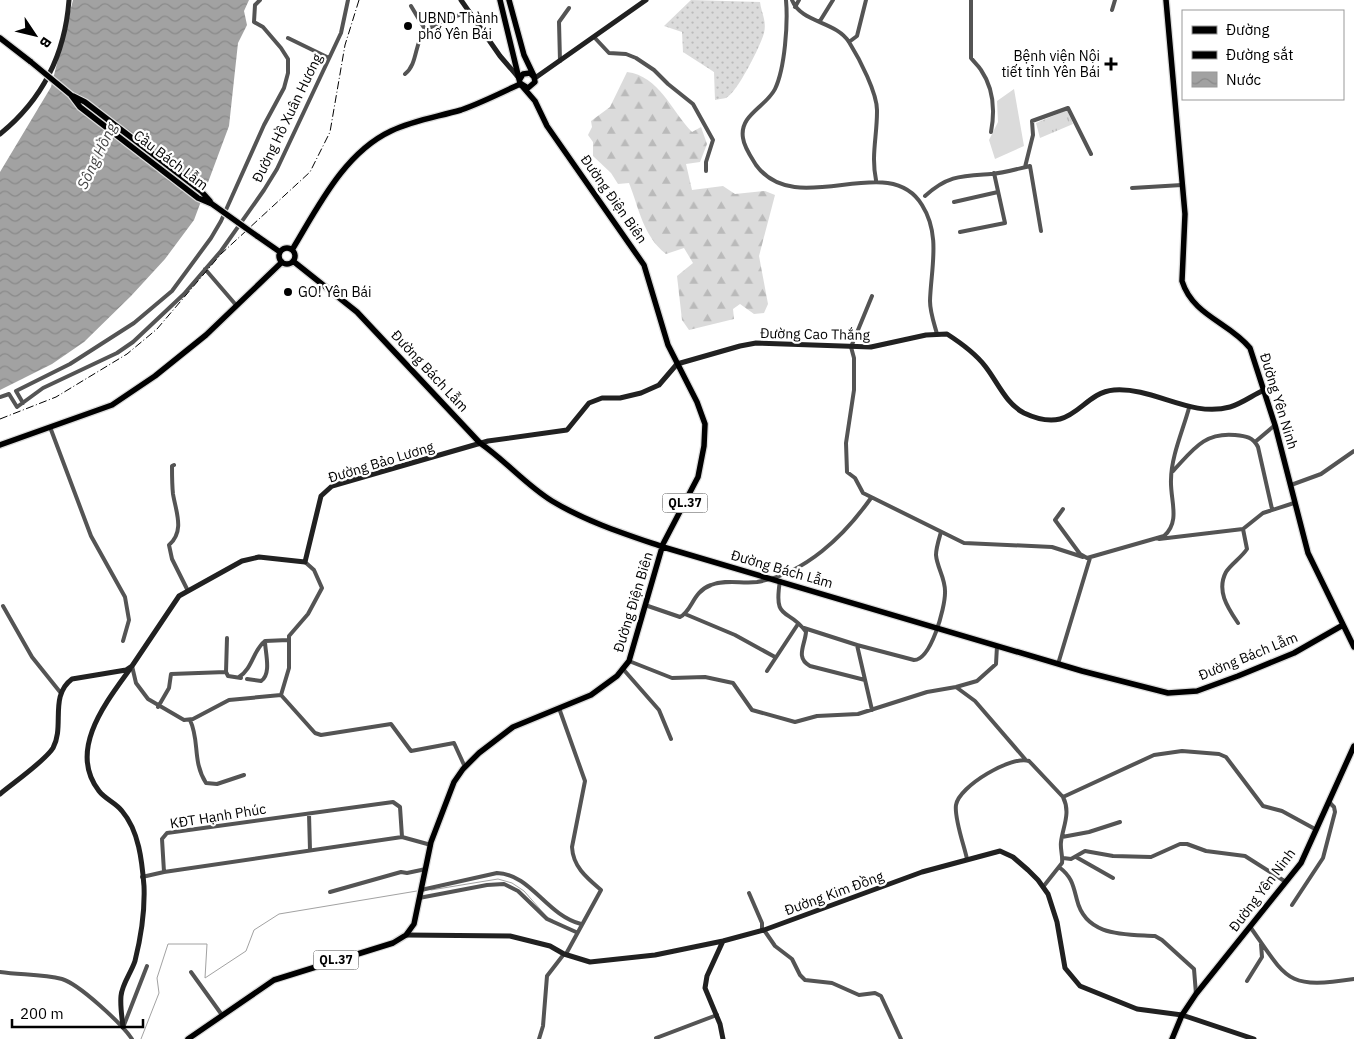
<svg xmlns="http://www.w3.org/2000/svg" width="1354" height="1039" font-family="'IBM Plex Sans',sans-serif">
<defs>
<pattern id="grass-dots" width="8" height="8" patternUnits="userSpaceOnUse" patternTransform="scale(1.25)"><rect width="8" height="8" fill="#dbdbdb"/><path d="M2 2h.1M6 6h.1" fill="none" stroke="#bababa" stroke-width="1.8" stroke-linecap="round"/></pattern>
<pattern id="forest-firs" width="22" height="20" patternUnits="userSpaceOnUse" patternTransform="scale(1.25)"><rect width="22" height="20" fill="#dbdbdb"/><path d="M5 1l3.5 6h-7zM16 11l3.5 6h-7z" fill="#bababa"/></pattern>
<pattern id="park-tufts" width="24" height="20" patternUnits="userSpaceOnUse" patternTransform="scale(1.25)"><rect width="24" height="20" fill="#dbdbdb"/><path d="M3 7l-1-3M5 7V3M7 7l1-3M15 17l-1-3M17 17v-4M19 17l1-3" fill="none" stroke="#bababa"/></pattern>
<pattern id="water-waves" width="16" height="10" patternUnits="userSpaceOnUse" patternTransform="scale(1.25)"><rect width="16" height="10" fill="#a2a2a2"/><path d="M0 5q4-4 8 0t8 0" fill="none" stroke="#8a8a8a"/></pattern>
</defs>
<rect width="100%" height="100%" fill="#fff"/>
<!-- grass -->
<path fill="url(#grass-dots)" d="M691,0L760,2C761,12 767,21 764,33C761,45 737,93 726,98C723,99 718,99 715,100L714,72L683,52L682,32L664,26Z"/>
<!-- forest -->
<path fill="url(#forest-firs)" d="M627,72C659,76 671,110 692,132L701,127L707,144L700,162L686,164L692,190L723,186L735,194L765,191L775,195L759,256L768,304L764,313L754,314L740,304L733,309L734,319L689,330L682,320L677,276L693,263L684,248L666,254C643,236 639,208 629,183L618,184L611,173L593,156V142L588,135L592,127L591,121L610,107Z"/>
<!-- park -->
<path fill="url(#park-tufts)" d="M1067,110L1073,124L1040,138L1036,123Z"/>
<!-- garden -->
<path fill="#dbdbdb" d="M1014,89L1024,146L995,159L989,140L998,122L997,101Z"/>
<!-- water -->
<path fill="url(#water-waves)" d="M73,0H249L244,11L247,25L238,43L229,126L194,220L165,259L131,296L84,342L52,364L0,390V172L51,87Z"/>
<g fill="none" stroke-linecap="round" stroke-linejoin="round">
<!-- stream -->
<path stroke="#a2a2a2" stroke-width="1" d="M431,890L498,879L512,883L524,891L547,917L553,920
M141,1039L159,993L157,978L168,944H207L205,978L246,951L254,930L279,914L417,891"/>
<!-- primary casing -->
<g stroke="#dbdbdb" stroke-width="8">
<path id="primary" d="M500,0L520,83L528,88L535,82L534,77L530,73L523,74L520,79
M509,0L524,55L534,76
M1166,0L1185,214L1182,281C1193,316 1229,322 1250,348L1275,425L1308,553L1354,647
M0,38L31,62
M71,95L80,107L198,198L212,204
M73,96L85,102L201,191L210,201
M257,236L280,252
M279 256a8 8 0 1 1 16 0a8 8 0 1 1-16 0Z
M292,250C318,207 344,153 391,131C414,120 437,117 461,110C481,103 501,93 520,84
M293,261L357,312L480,443C506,461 526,485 552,501C587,522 625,534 663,547L1082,671L1168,693L1197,691L1238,676L1294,653L1343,625
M0,445L112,405L155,376L206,335L282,262
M188,1039L274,980L393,943L406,935L414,924L431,842L454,782L463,769L479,753L513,727L591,695L617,676L629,661L663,544L698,477L704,446L705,424L697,402L668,345L644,265L547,126L535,101L522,86
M1172,1039L1182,1015L1196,994L1301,863L1354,746"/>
</g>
<!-- street -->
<path stroke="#545454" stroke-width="4" d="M786,0C788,23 785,68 775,89C766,107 739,115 743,138C744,147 751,157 756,165C797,221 888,149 922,205C941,235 931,268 930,301C930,312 934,323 937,334
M792,0C801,23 836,21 849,42C859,58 878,94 877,112C877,136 871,156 876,180
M971,0V58C974,62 978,65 981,70C994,89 995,111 991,132
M411,6L426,31
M795,7L799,0
M1112,10L1115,0
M820,21L833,0
M594,37L609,53L626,54L636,58L654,70L668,84L693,104L713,140L706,162V171
M288,38L329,58
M849,42L857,36L866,0
M560,61L559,22L569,8
M405,74C418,64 414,43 425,31C433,24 458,16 469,11
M1025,167L1033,135L1032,121L1068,108L1091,154
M1132,188L1182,185
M925,196C948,175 962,176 991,174C1004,173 1017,169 1030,166L1041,231
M954,202L998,192
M960,232L1005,223L994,173
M205,269L236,305
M872,296L851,347L854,358V390L846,443L847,472L855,478L863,493L964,543L1052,547L1083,557
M0,397L9,394L17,407L43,388L117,353L133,342L184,294L221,251L264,190L277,169L341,33L348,0
M23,403L16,391L70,364L134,323L172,291L211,238L221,221L264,125L284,88L288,73V59L281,48L263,27L254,22L255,5L260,0
M50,427L91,536L125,597L129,620L123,641
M1255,442L1275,425
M174,465L172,466C172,476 172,485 173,494C176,512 185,531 169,545L172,559L188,591
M1173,471C1193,450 1204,432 1235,435C1246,436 1253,437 1258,447L1272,509
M1291,485L1321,474L1354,451
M1063,509L1055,520L1080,554L1087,558L1164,536C1181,521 1170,500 1171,480C1171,457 1183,430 1189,408
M1159,539L1243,529
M305,562L314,570L322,588L308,614L289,636V668L281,695L315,733L321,735L391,724L411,751L454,743L465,767
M780,581C773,623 789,607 806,632C805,645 795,658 810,666L865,680
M645,605L680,617C693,610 692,592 711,585C726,579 742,584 757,582C805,574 844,536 871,498
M3,606L32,657L60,692
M685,614L735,635L775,657
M1238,623C1228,608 1216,591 1226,572C1231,564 1241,558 1247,549L1243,529L1263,513L1294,503
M804,628L857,645L872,710
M227,638L226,672L228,676L241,678
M857,645L914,660C931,660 945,608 945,593C946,579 937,568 936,555C936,548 939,539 941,532
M629,661L672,678L705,677L733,683L752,710L795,722L817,716L858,714L927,692L956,687L977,681L996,664L997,646
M1058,664L1090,558
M132,666L136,683L148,699L184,720L193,719L229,700L281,695
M623,669L659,710L671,739
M767,671L798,624
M239,677C253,668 253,650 265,641
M247,679L261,681C272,674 265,652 265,641L288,640
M956,687L975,701L1025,759
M158,707L169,688L171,674L226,672
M559,708L585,781L572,847C573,867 587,878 601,890L566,954
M190,720C200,741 192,761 206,783L217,784L244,775
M1063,797L1154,755L1182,751L1219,754L1226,757L1263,806L1282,811L1315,829
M309,814L310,850
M402,837L400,807L393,802L167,833L162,839L164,872L402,837L431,845
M1062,837L1089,832L1120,822
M1076,857L1113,878
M1063,858L1071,859L1085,851L1113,856L1151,857L1180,844H1187L1206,851L1245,856L1286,882
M967,859C964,845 954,818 956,805C959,786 1012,755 1029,761L1063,797C1071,813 1063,826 1061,842C1060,849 1063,856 1062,863L1043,887
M1059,867C1072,877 1073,885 1077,900C1086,937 1125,934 1155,936L1162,940L1194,969L1196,994
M142,877L164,872
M421,890L497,873C531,874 546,915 581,924
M330,892L401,872L407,873L426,869
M749,893L762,923V931
M419,898L487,885L504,884L518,891L547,919L576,932
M1292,905L1323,858L1335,812L1334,807L1329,802
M1251,928C1288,981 1287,989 1354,979
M764,930L775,946L792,959L800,975L805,980L832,983L859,995L875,993L881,996L901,1039
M0,972C20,975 42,974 62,979C79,984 122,1024 132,1039
M191,972L222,1015
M1247,981L1262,957L1261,944
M124,1025L147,966
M656,1038L717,1015
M539,1039L543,1026L547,976L564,954"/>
<!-- secondary -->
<path stroke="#212121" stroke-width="5" d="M461,0L500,56L519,78
M535,78L646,0
M0,134C42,100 65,54 69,0
M0,794C13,783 45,761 53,748C65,726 49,696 72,679L126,670L132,666L179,596L242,561L259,557L305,562L321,496L332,486L488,441L567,430L589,403L602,398H620L641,393L659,385L677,364L740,346L756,343L871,347L926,335L947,334C961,343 975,353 985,366C997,381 1006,404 1024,413C1075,437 1079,393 1114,390C1154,387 1190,418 1230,407C1241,404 1253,395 1264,390
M406,935L510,936L550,946L564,954L590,962L655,955L723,941L764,930L922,872L1000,851L1013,857L1028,870L1038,880L1048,894L1057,922L1065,968L1080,986L1137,1009L1182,1015L1254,1039
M723,941L707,976L705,988L720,1024L723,1039
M123,1027C122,1017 120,1006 121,996C122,984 131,973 135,961C141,937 145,911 144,886C142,861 139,831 122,811C116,803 105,799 99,791C67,750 107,701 130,669"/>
<!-- primary -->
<use href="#primary" stroke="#000" stroke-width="5.5"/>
<!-- rail -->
<path stroke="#000" stroke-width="1" stroke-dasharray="8 2.5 1 2.5" stroke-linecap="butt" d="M0,419L56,397L127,354L157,329L221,254L310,172L330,132L345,45L359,0"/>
<!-- primary-bridge casing -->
<g stroke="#dbdbdb" stroke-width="8" stroke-linecap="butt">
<path id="primary-bridge" d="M31,62L71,95
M212,204L257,236"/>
</g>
<!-- primary-bridge -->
<use href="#primary-bridge" stroke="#000" stroke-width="5.5"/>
</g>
<!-- markers -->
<g fill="#000" stroke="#fff" stroke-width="2">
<circle cx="408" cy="26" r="5"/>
<path d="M1108.5 56.5h5v5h5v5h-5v5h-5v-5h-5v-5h5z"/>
<circle cx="288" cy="292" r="5"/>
</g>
<g text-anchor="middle" stroke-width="4.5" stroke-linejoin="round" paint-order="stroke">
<!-- shield labels -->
<g fill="#fff" stroke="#4c4c4c" stroke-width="1">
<rect x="662.5" y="493.5" width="45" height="19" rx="4"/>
<rect x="313.5" y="950.5" width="45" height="19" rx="4"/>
</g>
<g font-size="12" font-weight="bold" fill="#000">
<text x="685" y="507">QL.37</text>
<text x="336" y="964">QL.37</text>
</g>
<!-- poi labels -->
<g font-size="14" fill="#000" stroke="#fff" text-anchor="start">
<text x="418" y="23">UBND Thành<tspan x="418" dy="16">phố Yên Bái</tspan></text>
<text x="1100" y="61" text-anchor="end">Bệnh viện Nội<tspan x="1100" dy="16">tiết tỉnh Yên Bái</tspan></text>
<text x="298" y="297">GO! Yên Bái</text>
</g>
<!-- street labels -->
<g font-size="14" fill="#000" stroke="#fff">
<text transform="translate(287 118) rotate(-64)" y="5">Đường Hồ Xuân Hương</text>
<text transform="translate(171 160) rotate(37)" y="5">Cầu Bách Lẫm</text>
<text transform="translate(614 199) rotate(55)" y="5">Đường Điện Biên</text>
<text transform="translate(815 334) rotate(1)" y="5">Đường Cao Thắng</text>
<text transform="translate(430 371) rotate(47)" y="5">Đường Bách Lẫm</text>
<text transform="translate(1279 401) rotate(73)" y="5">Đường Yên Ninh</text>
<text transform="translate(381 462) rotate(-17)" y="5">Đường Bảo Lương</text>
<text transform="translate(782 569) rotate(16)" y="5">Đường Bách Lẫm</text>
<text transform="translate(633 602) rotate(-73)" y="5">Đường Điện Biên</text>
<text transform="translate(1248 656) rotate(-22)" y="5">Đường Bách Lẫm</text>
<text transform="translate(218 816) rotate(-9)" y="5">KĐT Hạnh Phúc</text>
<text transform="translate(1262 890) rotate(-53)" y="5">Đường Yên Ninh</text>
<text transform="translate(834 893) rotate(-20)" y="5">Đường Kim Đồng</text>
</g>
<!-- water labels -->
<g font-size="15" font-style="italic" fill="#434343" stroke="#fff">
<text transform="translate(97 156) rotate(-64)" y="5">Sông Hồng</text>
</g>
</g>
<!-- legend -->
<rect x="1182" y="10" width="162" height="90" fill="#ffffff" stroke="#999999"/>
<rect x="1192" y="26" width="25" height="8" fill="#000000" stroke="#999999"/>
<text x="1226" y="35" font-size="15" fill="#000000">Đường</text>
<rect x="1192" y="51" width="25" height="8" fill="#000000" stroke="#999999"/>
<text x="1226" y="60" font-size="15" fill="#000000">Đường sắt</text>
<rect x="1192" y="72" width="25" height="15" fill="url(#water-waves)" stroke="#999999"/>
<text x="1226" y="85" font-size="15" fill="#000000">Nước</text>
<!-- north arrow -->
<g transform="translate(35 35) rotate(125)" stroke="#ffffff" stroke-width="4" paint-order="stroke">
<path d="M0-4L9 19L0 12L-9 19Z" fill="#000000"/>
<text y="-8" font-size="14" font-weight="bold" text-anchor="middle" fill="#000000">B</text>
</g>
<!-- scale -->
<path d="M12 1019v8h131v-8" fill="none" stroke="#000000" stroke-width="2.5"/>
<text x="20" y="1019" font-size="15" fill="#000000" stroke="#ffffff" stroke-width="4" paint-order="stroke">200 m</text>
</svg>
